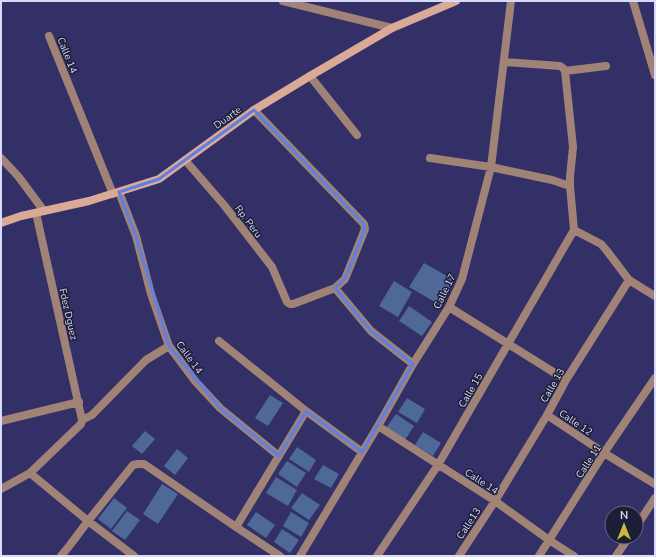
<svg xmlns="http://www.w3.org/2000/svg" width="656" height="557" font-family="'Nunito Sans',sans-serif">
<rect width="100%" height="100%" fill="#333067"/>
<!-- building -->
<path fill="#4e6897" d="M424,263L454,280L440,305L409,287Z
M394,281L412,292L398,317L379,306Z
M409,306L432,322L422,336L399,321Z
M270,395L283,403L268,426L255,418Z
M407,398L425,409L417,423L398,412Z
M396,414L414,426L405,440L386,428Z
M145,431L155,439L142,454L132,446Z
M423,432L441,443L433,456L415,445Z
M297,447L316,460L309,472L289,459Z
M177,449L188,458L175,475L164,466Z
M287,461L306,473L297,487L278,474Z
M323,465L339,474L331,488L314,479Z
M276,477L297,490L288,506L266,493Z
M162,484L178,494L158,524L143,514Z
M302,493L320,505L309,520L291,508Z
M114,498L127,508L111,529L98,519Z
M127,511L140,520L125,540L112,531Z
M256,512L275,525L266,538L247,525Z
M291,512L309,523L301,537L283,526Z
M282,529L299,540L290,553L274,542Z"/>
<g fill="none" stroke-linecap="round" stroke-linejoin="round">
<!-- street -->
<path stroke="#a08276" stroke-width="8" d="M283,1L392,28
M633,1L655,75
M49,36L113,194
M504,62L560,66L563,68L565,71L573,147L570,177V186L574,230L601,244L607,251L629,280L655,296
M565,71L606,66
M310,76L357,135
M1,158L18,176L44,211
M430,158L491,167L552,180L570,186
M185,160L224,205L272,267L287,302L290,304H293L335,288L345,279L365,229L364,224L254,110
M119,192L136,236L151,294L169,346L195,381L220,408L279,456
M36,213L82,420
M335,288L371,331L413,364
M449,307L566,380
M219,341L306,411L362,452
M547,415L604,453L655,484
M1,421L79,402
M378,426L495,501L549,540L574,556
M30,473L88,521L134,556
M1,489L30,473L81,424L82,420L92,415L146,360L169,346
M236,527L306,411
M636,527L655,498
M61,556L70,545L88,521L133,465L138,464H144L236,527L280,556
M300,556L378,426L413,364L449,307L462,279L491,167L511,1
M377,556L438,465L574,230
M459,556L495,501L547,415L566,380L629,280
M539,556L604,453L655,378
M616,556L629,537"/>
<!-- secondary -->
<path stroke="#dbaa97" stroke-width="8" d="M1,223L21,216L89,201L159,179L254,110L310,76L392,28L456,1"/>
</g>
<!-- marked area -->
<path fill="none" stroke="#5e7fe4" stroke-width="3" stroke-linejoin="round" d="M254,110L364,224L365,229L345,279L335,288L371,331L413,364L362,452L306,411L279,456L220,408L169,346L136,236L119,192L159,179Z"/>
<g text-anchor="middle" stroke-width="3" stroke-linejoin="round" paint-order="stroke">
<!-- street labels -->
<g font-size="10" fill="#d7dafb" stroke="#1d1d36">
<text transform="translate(68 55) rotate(68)" y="4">Calle 14</text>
<text transform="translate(227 117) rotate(-36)" y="4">Duarte</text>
<text transform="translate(249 221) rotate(53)" y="4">Rp. Peru</text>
<text transform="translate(444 291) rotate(-64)" y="4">Calle 17</text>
<text transform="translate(69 314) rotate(77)" y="4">Fdez Dguez</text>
<text transform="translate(190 357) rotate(54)" y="4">Calle 14</text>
<text transform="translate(552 385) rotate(-60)" y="4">Calle 13</text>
<text transform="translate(470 390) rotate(-60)" y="4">Calle 15</text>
<text transform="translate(576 422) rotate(34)" y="4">Calle 12</text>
<text transform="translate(588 461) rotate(-57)" y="4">Calle 11</text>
<text transform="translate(482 481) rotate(33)" y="4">Calle 14</text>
<text transform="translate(468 523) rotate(-57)" y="4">Calle13</text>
</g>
</g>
<!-- border -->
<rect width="656" height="557" fill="none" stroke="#d7dafb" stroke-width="4"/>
<!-- north arrow -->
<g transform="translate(624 525)"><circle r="19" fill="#1d1d36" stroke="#676985"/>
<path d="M0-3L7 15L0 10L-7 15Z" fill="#caba3a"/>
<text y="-6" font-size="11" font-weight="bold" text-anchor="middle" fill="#d7dafb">N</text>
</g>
</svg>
